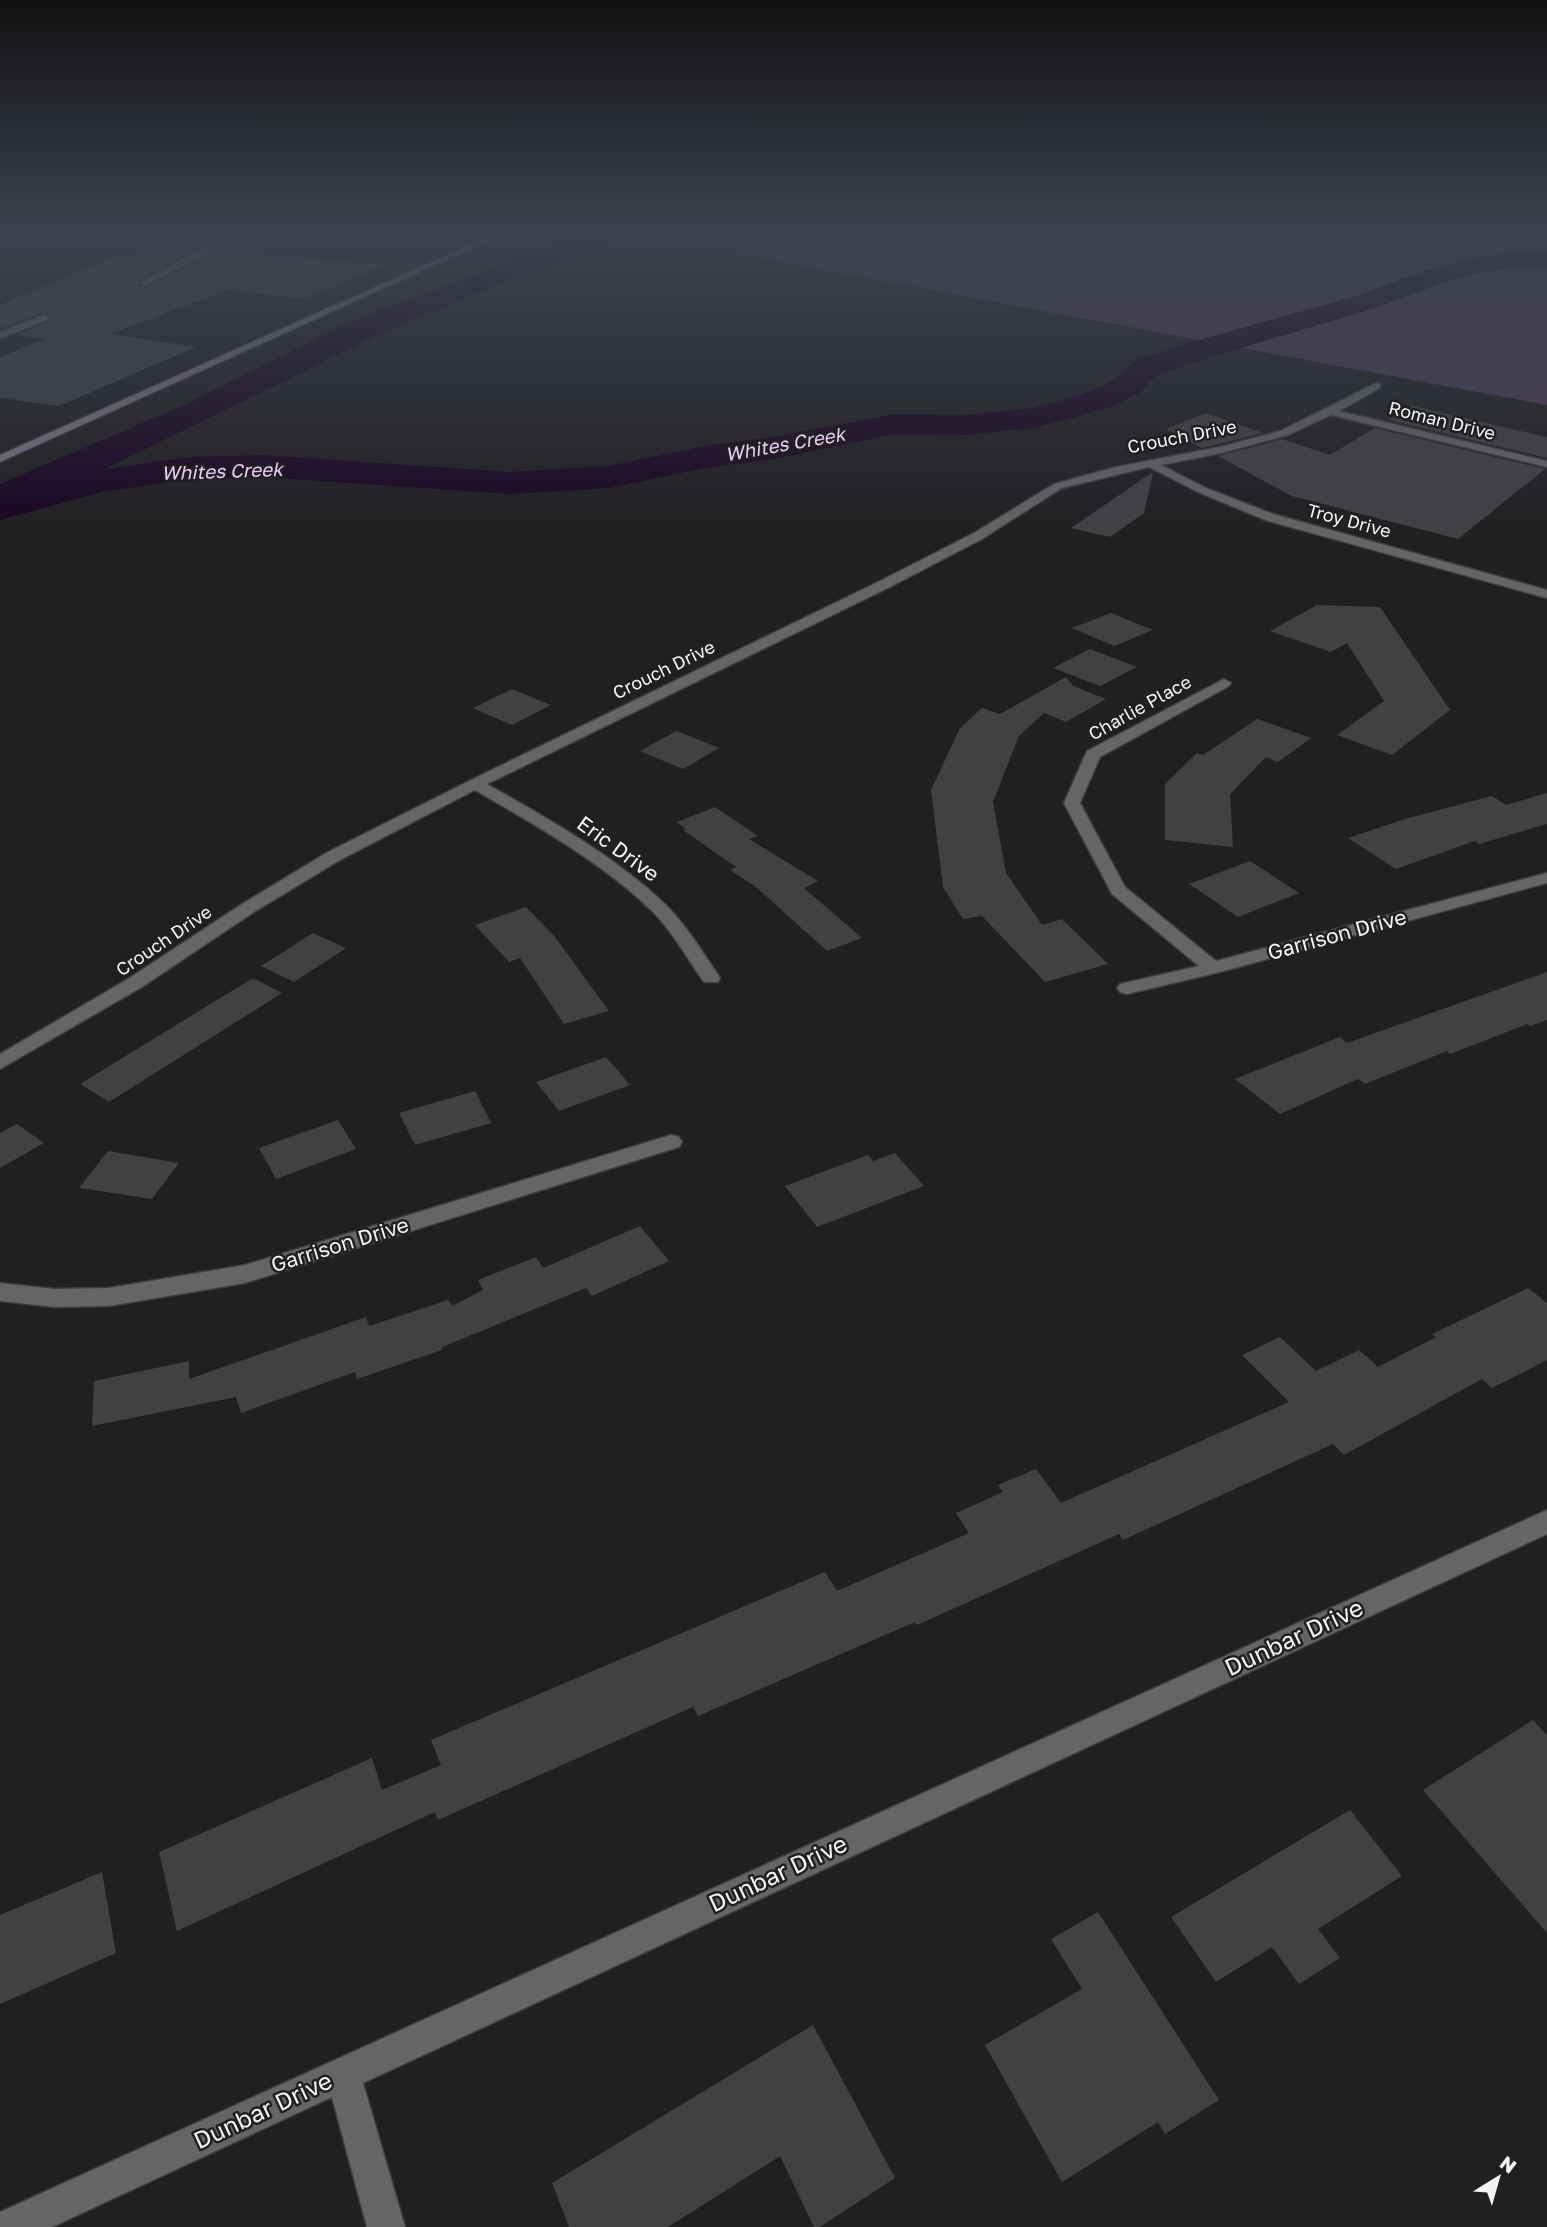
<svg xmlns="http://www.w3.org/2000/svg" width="1547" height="2227" font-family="'Golos Text',sans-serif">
<rect width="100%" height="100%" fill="#201f21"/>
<!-- green -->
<path fill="#4d3b55" d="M858,232H1416L1470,243L1547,248V405L723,251Z"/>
<!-- water -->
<path fill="#190420" d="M575,238L609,244L535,269L393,328L0,520V484L186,404L349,322Z"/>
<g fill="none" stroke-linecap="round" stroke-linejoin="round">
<!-- river -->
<path fill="#190420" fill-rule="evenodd" d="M1512,252H1547V268H1512L1478,273L1443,283L1376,308L1210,357L1155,376L1140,393L1108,408L1034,428L965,435L895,434L774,459L705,468L609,488L511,494L262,477L189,479L102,492L0,520V496L99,470L189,457L262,455L511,472L609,466L705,446L774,437L895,414L965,415L1032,408L1084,394L1116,379L1133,362L1188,343L1356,296L1423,271L1476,257Z"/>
</g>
<!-- building -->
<path fill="#424043" d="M166,236L213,238L138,281V286L147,287L211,254L231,239L275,242L255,255L387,264L305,299L228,290L110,334L196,347L59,406L0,398V357L45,339L16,335L48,322L52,318L43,313L0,329V305L118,255L125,256Z
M1413,406L1547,437V458L1389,420Z
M1206,413L1263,433L1202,448L1166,429Z
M1375,428L1545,469L1458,539L1292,496L1218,456L1282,439L1330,455Z
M1153,472L1144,513L1110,537L1071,528Z
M1317,605L1380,607L1450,710L1392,755L1337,735L1384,701L1347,643L1331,652L1270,631Z
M1111,613L1153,630L1114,646L1072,628Z
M1090,649L1137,667L1100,686L1053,668Z
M1066,677L1073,686L1106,699L1066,722L1044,713L1019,736L993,802L1006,873L1042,925L1062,919L1108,964L1045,982L982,916L963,919L943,887L931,790L960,728L982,708L1000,714Z
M512,689L551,705L512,725L473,708Z
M1257,719L1311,738L1278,762L1266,757L1230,794L1233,847L1165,840V784L1197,753L1203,755Z
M677,731L719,748L683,769L640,751Z
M1547,793V824L1479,844L1475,841L1396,869L1348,838L1405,819L1492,796L1506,805Z
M715,807L758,836L749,839L818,881L804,888L862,938L827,951L756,887L730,870L736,867L683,830L686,829L677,822Z
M1250,861L1299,893L1238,917L1189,884Z
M526,907L555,937L609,1011L564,1024L520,958L509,962L475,925Z
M313,933L346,948L294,982L261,966Z
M1547,972V1020L1530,1026L1527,1024L1450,1054L1447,1051L1365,1084L1358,1079L1280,1114L1235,1079L1340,1037L1347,1043Z
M253,978L282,993L109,1102L80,1084Z
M606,1057L630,1085L559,1111L536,1082Z
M475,1091L491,1123L415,1145L399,1113Z
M338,1120L356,1149L276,1179L259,1148Z
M17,1124L44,1143L0,1168V1133Z
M108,1151L179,1163L152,1199L79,1188Z
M895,1153L924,1186L817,1227L785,1186L868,1155L873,1161Z
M640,1226L669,1261L592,1296L586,1288L442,1347V1350L357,1379L355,1372L241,1413L236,1397L92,1426L94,1381L189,1361V1379L366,1317L369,1326L448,1300L452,1306L483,1290L478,1280L536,1257L543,1268Z
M1528,1288L1547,1303V1360L1492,1388L1482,1379L1344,1455L1333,1444L1123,1540L1119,1534L917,1625L915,1622L698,1716L693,1707L438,1820L435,1812L177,1931L159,1852L372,1758L382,1790L441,1765L431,1740L825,1572L837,1591L969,1533L956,1513L1003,1492L998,1485L1036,1469L1061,1503L1289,1402L1242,1355L1280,1337L1316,1371L1359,1350L1378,1367L1436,1337L1432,1334Z
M1533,1720L1547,1735V1933L1423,1790Z
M1350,1810L1402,1876L1318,1929L1340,1958L1299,1984L1272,1947L1216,1982L1171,1917Z
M102,1872L116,1953L0,2004V1915Z
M1098,1912L1219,2100L1165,2134L1158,2122L1062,2182L985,2045L1082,1989L1051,1939Z
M813,2025L895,2178L820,2227H814L780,2156L668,2227H569L552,2183Z"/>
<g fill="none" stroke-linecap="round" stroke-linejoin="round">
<!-- street casing -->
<g stroke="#3d3c3e" stroke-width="3">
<path id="street" d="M227,232H236L210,252L146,285L139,283L204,248Z
M44,315L49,318L47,320L0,338V332Z
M1376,383L1380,384V388L1339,411L1547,461V467L1331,415L1288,435L1221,453L1161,465L1206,488L1273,514L1547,590V598L1265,520L1198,492L1149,467L1062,488L982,539L890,587L487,784C548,819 614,855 666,905C686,925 704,954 720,978L718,982H704C688,960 673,932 653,912C602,862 536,826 475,790L340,860L254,912L142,987L0,1069V1054L128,979L242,904L328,852L469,781L880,581L974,533L1054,484L1116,467L1220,447L1280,431Z
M1224,679L1231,683L1229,686L1100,757L1080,803L1125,887L1216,961L1547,873V883L1220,972L1127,994L1120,992L1117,988L1120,984L1199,966L1112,894L1064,803L1087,751Z
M671,1135L679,1137L682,1142L679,1147L245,1283L109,1306L55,1307L0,1301V1283L55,1289L109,1288L245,1265Z
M1547,1510V1534L363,2083L405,2227H367L332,2097L52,2227H0V2212Z"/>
</g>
<!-- secondary casing -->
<g stroke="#3d3c3e" stroke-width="3">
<path id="secondary" d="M498,232H508L0,462V455Z"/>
</g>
<!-- street -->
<use href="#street" fill="#666466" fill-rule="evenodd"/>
<!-- secondary -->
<use href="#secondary" fill="#817387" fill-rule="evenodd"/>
</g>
<!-- sky -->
<linearGradient id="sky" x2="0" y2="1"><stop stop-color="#121112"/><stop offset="0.43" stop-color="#3c424e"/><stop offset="1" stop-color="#3c424e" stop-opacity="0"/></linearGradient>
<rect width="1547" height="543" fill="url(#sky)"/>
<g text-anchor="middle" stroke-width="5" stroke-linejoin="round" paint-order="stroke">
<!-- far-street labels -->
<g font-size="18" fill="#f4f3f5" stroke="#201f21">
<text transform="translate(1442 421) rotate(14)" y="6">Roman Drive</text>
<text transform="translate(1182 437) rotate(-11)" y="6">Crouch Drive</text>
<text transform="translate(1349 521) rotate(15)" y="6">Troy Drive</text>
<text transform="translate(664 670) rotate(-26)" y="6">Crouch Drive</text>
<text transform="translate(1140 708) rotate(-29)" y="6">Charlie Place</text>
<text transform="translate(164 941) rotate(-34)" y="6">Crouch Drive</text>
</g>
<!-- far-water labels -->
<g font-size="19" font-style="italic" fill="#ebc9f8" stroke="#201f21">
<text transform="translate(785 444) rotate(-10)" y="7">Whites Creek</text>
<text transform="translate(222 471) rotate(-2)" y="7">Whites Creek</text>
</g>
<!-- street labels -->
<g font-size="21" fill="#f4f3f5" stroke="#201f21">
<text transform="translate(618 849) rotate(36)" y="7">Eric Drive</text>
<text transform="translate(1337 935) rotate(-15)" y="7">Garrison Drive</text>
<text transform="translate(340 1245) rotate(-17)" y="7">Garrison Drive</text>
</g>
<!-- near-street labels -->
<g font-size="24" fill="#f4f3f5" stroke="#201f21">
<text transform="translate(1294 1638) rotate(-25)" y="8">Dunbar Drive</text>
<text transform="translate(778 1874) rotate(-25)" y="8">Dunbar Drive</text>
<text transform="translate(263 2111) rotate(-25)" y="8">Dunbar Drive</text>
</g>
</g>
<!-- north arrow -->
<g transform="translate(1498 2178) rotate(37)" stroke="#201f21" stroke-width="5" paint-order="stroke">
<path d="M0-5L12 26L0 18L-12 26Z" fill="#f4f3f5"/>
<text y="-10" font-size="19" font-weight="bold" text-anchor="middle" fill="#f4f3f5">N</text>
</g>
</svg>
